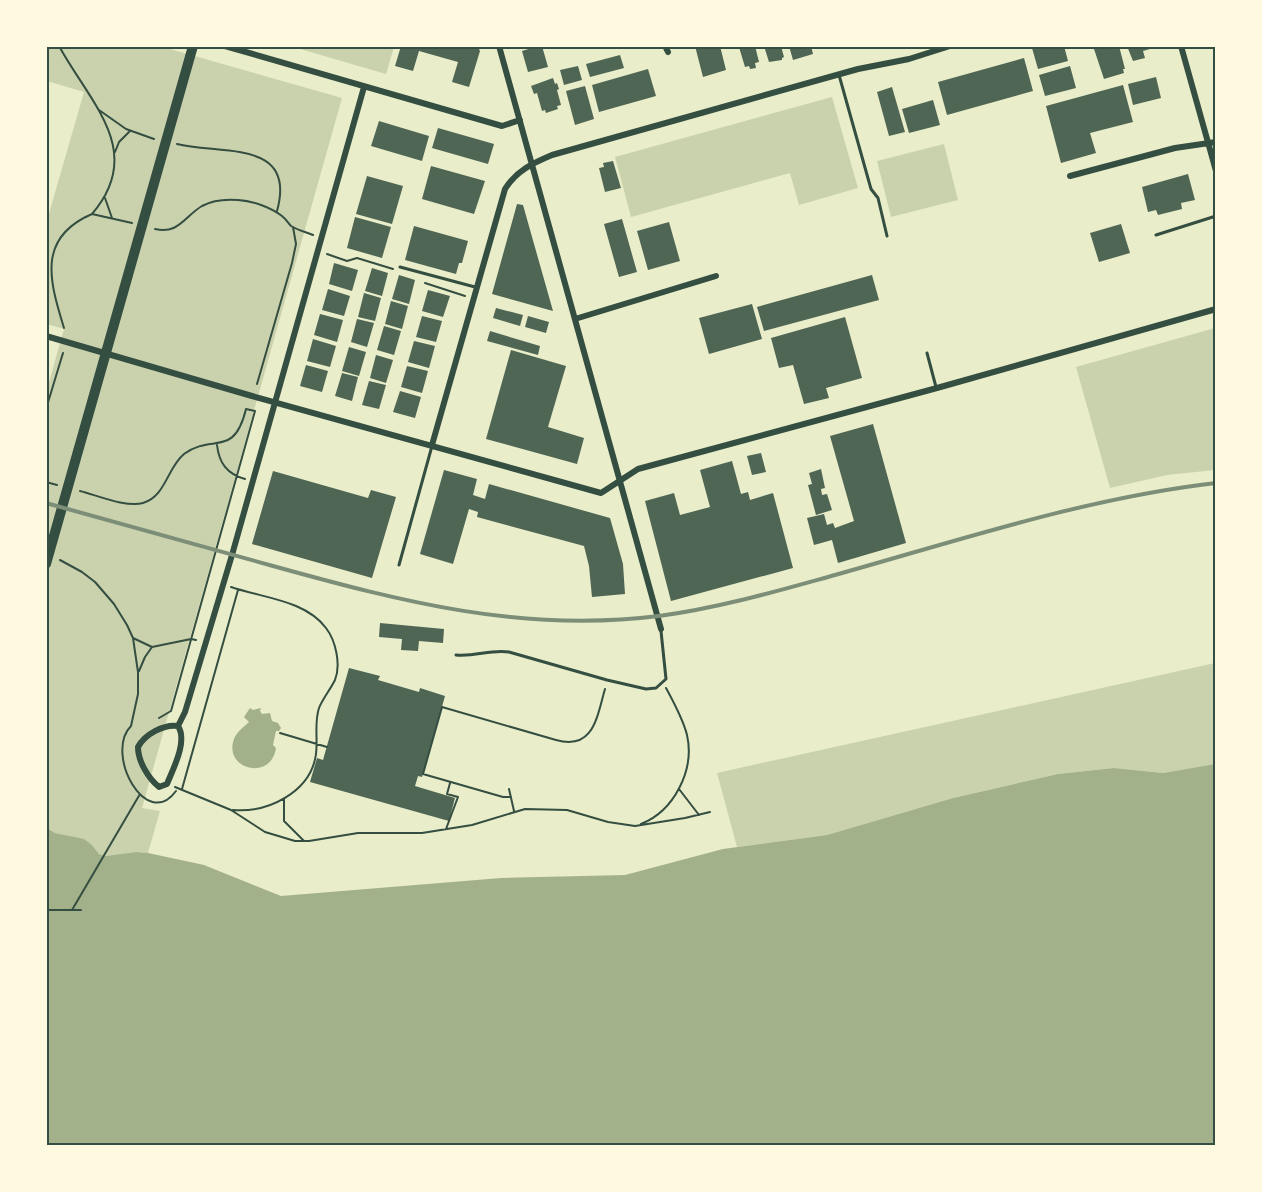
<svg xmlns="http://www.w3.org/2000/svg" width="1262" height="1192" font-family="Cabin,sans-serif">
<rect width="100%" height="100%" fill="#e9edc9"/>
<!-- green -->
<path fill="#cad2ad" d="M290,46H394V47L386,74Z
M47,47H163L342,98L142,808L160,811L148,853L136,852L105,856L99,854L92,845L77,838L55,833L47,827L46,393L64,329L47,324L46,224L84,92L47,81Z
M832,97L858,188L799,205L790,173L631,217L615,157Z
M944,144L958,200L891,217L877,161Z
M1215,328V470L1167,475L1110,488L1076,367Z
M1215,663V764L1163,773L1114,768L1058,774L953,798L827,835L737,847L717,773Z"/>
<!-- water -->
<path fill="#a3b18a" d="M250,708L253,710L261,708L260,711L262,714L270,713L272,721L278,723L281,728L279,731H276L273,745L276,748C271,782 223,769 234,739C237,731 244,727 249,722L244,717Z
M1215,764V1145H47L46,827L55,833L84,839L92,845L99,854L105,856L136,852L148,853L204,865L281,896L501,878L625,875L723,849L827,835L953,798L1058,774L1114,768L1163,773Z"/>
<!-- building -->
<path fill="#4f6655" d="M401,46L478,47L480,51L469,87L452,82L458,62L419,51L413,71L395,66Z
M538,46H542L548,67L528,72L522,51Z
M695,46H720L726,70L703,77Z
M755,46L759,62L755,63L756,68L750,69L749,66L745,67L739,47Z
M764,46H781L784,57L782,58V60L769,62Z
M789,46H811L813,54L793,60Z
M1037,46H1064L1068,61L1038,69L1032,48Z
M1093,46H1119L1125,69H1123L1124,73L1104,79Z
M1127,46H1157V47L1143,51L1145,58L1133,61Z
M620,55L624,68L590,77L586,64Z
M1024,58L1033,91L947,115L938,82Z
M578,66L582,80L564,85L560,70Z
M1070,66L1076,88L1045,96L1039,75Z
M648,69L656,96L599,112L592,85Z
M1156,77L1161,98L1133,105L1128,84Z
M553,78L555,84L557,83L559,89L557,90L561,105L557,106L558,109L546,113L545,110L542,111L537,93L534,94L531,86Z
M1123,85L1133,122L1090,133L1096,153L1061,163L1046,106Z
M585,86L594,119L575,125L566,91Z
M892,87L905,132L889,136L877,92Z
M933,100L940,125L909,133L902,109Z
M379,121L429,136L422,161L371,146Z
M438,128L494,144L488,164L432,148Z
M613,161L621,188L605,192L599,168L604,167L603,163Z
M431,166L485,181L474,214L422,199Z
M1188,174L1195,200L1181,203L1182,209L1158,215L1156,210L1148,212L1142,187Z
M367,176L403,186L392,224L356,214Z
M517,204L523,205L553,311L492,294Z
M355,217L391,227L382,258L347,248Z
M622,219L637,272L619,277L604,224Z
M669,222L680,261L648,270L637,231Z
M1121,224L1130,253L1099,262L1090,233Z
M414,226L468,241L462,263H459L456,274L405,260Z
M334,263L358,270L352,291L329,284Z
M372,268L388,273L382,296L365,291Z
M399,275L415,280L409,304L392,299Z
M872,275L879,300L764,331L757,307Z
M328,289L350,296L344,316L322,310Z
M428,290L450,296L443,317L422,311Z
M364,293L381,298L375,321L358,317Z
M391,301L408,306L402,329L385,324Z
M752,304L762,339L709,354L699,318Z
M496,308L523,315L520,326L493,318Z
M320,314L343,320L337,342L314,335Z
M422,316L442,321L436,342L416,337Z
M528,316L549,322L546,333L525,327Z
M845,317L862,378L826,388L829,398L804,404L793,365L779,368L771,338Z
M357,319L374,323L367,347L351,342Z
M384,326L401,331L394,355L377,350Z
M490,331L540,346L538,355L487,341Z
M313,339L336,346L330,367L307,361Z
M414,341L435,346L429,368L408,362Z
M349,347L366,352L359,376L342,371Z
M511,350L566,366L548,427L584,438L577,464L486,439Z
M376,355L393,360L386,383L370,378Z
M306,365L328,371L322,392L300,386Z
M407,366L428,371L422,393L401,387Z
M342,373L358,377L352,401L335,396Z
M369,381L386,385L379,409L362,405Z
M400,391L421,397L415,418L393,412Z
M873,424L906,543L838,563L832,540L814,545L807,518L824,514L827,525L833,523L835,528L854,521L830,436Z
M761,453L766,472L752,475L747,456Z
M732,461L741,494L748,492L750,500L773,493L793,568L671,601L645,501L674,493L680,515L710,507L700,470Z
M821,469L825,488L821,489L822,495L827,494L832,510L816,515L808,485L812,484L809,473Z
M444,470L477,479L473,495L485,499L489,484L610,518L623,564L625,594L592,597L589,566L584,546L477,517L478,512L469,509L453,564L420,554Z
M273,471L368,498L371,490L396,497L372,578L252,544Z
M380,623L444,629L443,643L419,641L418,651L401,650L402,639L379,637Z
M349,668L380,676L378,680L419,692L420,688L445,696L422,777L418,776L415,786L455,798L449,821L310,782L317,758L323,760Z"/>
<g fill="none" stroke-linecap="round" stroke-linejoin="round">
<!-- path -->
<path stroke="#344e41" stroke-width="2" d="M59,46C90,103 146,151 92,214
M99,110L126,129L154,139
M177,144C221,155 297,139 277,211
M115,152L119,142L130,131
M105,198L112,218
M155,229C178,235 185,216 202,206C213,200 226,199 238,200C253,201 270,207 282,216C286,219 288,223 291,226C297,230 306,232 313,235
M327,254L347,261L357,258L393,269
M425,283L465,296
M64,328C50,282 36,238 92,214L132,223
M257,384L292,263L296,244L293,227
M46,409L63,353
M217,445C219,463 227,474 245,479
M46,482L57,485
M80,491C96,495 127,508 143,503C166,496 167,468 184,454C212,433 234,459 246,409L255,411L171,711L159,718
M60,560L82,572L95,582L114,604L127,625L133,638L138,672V694L131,726C104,753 146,832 176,791
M231,587C263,598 305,600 326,628C336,641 341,665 335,680C330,690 323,698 319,708C314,723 318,738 316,754C311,792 268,813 233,810
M133,638L152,647L191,639L196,640
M139,671L145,657L152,647
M280,733L327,747
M175,787L231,810L265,832L295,841H309L358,833H422L472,825L525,809L567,810L608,822L635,826L685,818L710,812
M182,789L238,590
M509,789L514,811
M679,789L699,815
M511,797H503L423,774L442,707L556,740C594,751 597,716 605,689
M284,799V821L304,841
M641,824C674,811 695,770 687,735C683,719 674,703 666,688
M446,829L458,797L447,794L450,783
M46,910H81
M72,910L140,794"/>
<!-- service -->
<path stroke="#344e41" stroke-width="3" d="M839,75L871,189L878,198L887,236
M1156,235L1216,216
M400,267L475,287
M927,353L936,387
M399,565L432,446
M456,655C475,657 491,649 509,652L607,680L646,689L656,688L666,679L661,631"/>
<!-- minor -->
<path stroke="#344e41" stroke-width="6" d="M225,46L502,126L520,120
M499,46L661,629
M665,46L668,52
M1181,46L1216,171
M1070,176L1175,148L1216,142
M575,319L716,276
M46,336L252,396L601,493L638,469L937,388L1216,309
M432,445L505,189C516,171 533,163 552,155L858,69L909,59L950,46
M178,726C164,724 145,734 138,747C138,761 148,778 159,787L167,784C173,769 188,741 178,726L185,712L232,555L364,87"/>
<!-- primary -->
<path stroke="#344e41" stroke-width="10" d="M46,564L193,46"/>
<!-- rail -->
<path stroke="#7c8e77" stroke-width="4" d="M46,503C122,524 198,545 273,566C403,602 522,633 659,616C719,608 777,591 835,575C960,540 1086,498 1216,483"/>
</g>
<!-- border -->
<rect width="1262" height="1192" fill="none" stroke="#fefae0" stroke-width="96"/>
<rect x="48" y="48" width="1166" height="1096" fill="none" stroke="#344e41" stroke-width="2"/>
</svg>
